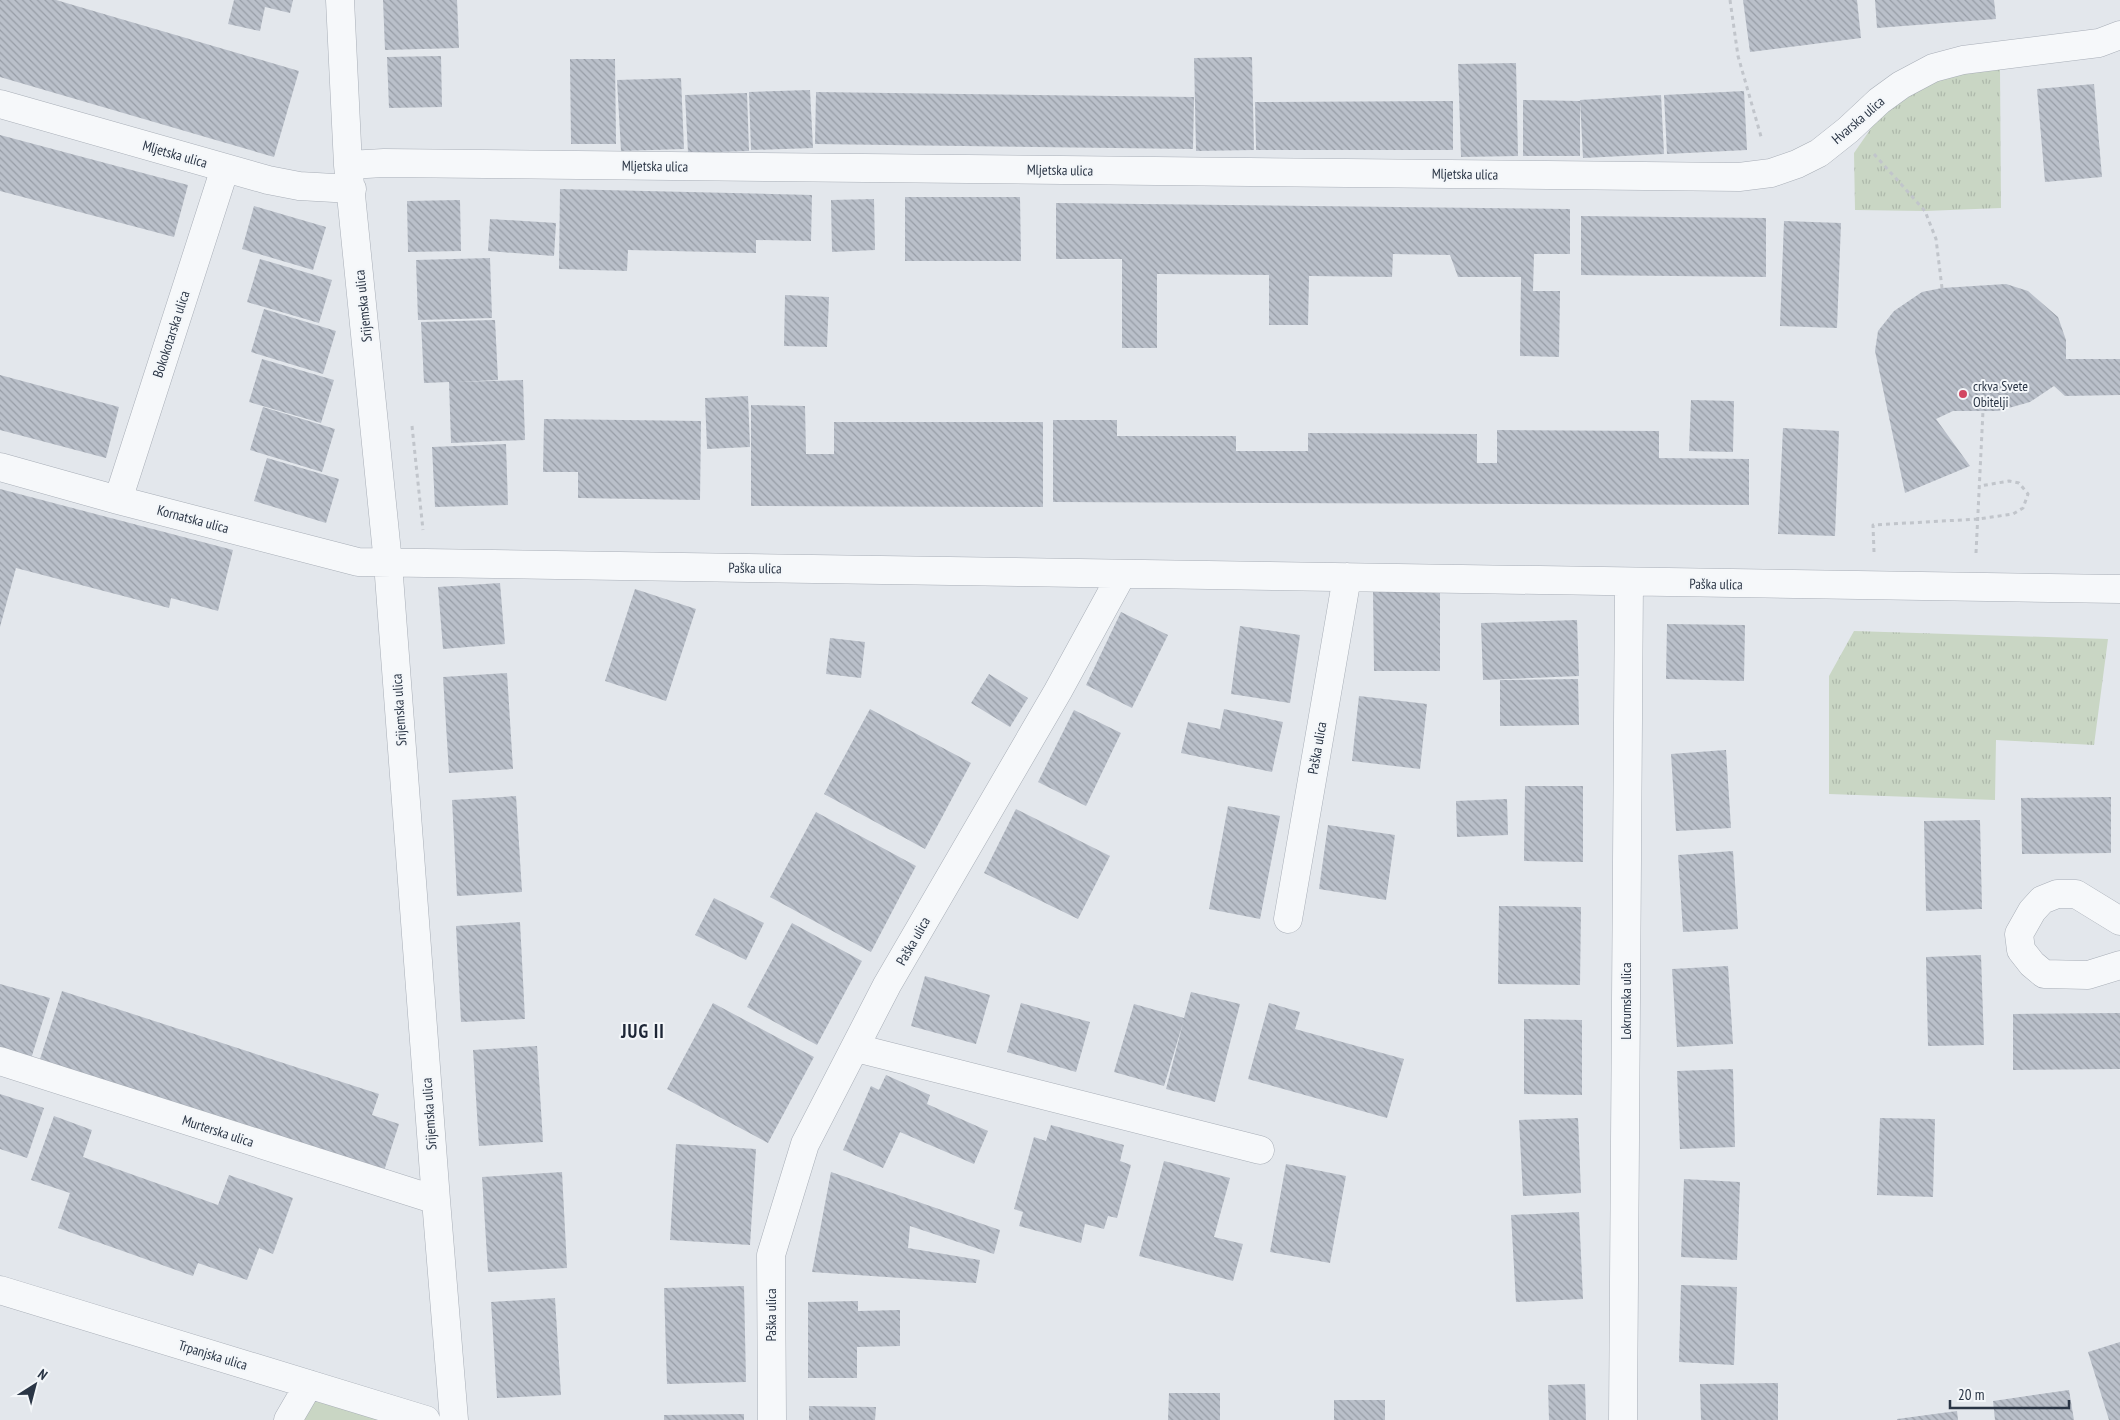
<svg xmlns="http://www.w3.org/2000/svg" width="2120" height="1420" font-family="'PT Sans Narrow',sans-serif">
<defs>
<pattern id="grass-tufts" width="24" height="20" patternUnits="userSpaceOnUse" patternTransform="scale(1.25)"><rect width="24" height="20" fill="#c9d6c4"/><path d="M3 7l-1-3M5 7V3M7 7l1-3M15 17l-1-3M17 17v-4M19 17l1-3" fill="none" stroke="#adb8aa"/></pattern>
<pattern id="building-back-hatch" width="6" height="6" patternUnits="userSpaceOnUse" patternTransform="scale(1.25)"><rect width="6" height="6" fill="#bac0ca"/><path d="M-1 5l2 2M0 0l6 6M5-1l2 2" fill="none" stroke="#979da6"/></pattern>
</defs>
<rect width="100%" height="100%" fill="#e3e7ec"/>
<!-- grass -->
<path fill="url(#grass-tufts)" d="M2000,69L2001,208L1925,211L1855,210L1854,153L1883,111L1920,87L1954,73Z
M1854,631L2108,639L2094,745L1996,740L1995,800L1829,794V676Z"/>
<!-- park -->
<path fill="#c9d6c4" d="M314,1398L381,1420H301Z"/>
<!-- building -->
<path fill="url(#building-back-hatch)" d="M0,0H56L299,71L274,157L0,77Z
M234,0H293L290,13L265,7L260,31L228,24Z
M383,0H457L459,48L385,50Z
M1743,0H1857L1861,38L1750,52Z
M1875,0H1994L1996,19L1877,28Z
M441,56L442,107L389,108L387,57Z
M1252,57L1254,150L1196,151L1194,58Z
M570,59H615L616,144H571Z
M1516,63L1518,156L1461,157L1458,64Z
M681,78L684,149L621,151L617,80Z
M2094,84L2102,177L2045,182L2037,89Z
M810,90L813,148L751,150L749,92Z
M1744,91L1747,150L1667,154L1664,95Z
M816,92L1194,97L1193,149L815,144Z
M747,93L749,151L688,153L685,95Z
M1661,95L1664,154L1583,158L1580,100Z
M1523,100L1580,101V156H1523Z
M1453,101V150H1256L1255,102Z
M0,135L188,185L174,237L0,191Z
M560,189L812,195L811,241L756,240V253L628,250L627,271L559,269Z
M905,197H1020L1021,261H905Z
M874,199L875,250L832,252L831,200Z
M460,200L461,251L408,252L407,201Z
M1056,203L1570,209V254H1534L1533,291H1560L1559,357L1520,356L1521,277H1458L1450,255L1393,254L1392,277L1309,276L1308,325H1269V275L1157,274V348H1122V259H1056Z
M254,206L326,227L313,270L242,249Z
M1581,216L1766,218V277L1581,275Z
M490,219L556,223L554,256L488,251Z
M1784,221L1841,223L1837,328L1780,326Z
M490,258L492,318L418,320L416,260Z
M260,259L332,280L319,323L247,302Z
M2006,284L2028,291L2058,317L2066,340V359H2120V395L2065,396L2054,386L2030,402L1998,411H1953L1936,419L1970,466L1905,493L1875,351L1878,331L1894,311L1922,292L1942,288Z
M785,295L829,297L827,347L784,346Z
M264,309L336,331L323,374L251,352Z
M495,320L498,380L455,382L523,380L525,440L451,443L449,382L424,383L421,322Z
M262,359L334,380L321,423L249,402Z
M0,375L119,407L106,458L0,430Z
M748,396L750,447L707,449L705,398Z
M1691,400L1734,401L1733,452L1689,451Z
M751,405L805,406L806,454H834V422H1043V507L751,506Z
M263,407L335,429L322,472L250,450Z
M544,419L701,421L700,500L578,498V472H543Z
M1053,420H1117V436H1236V451H1308V433L1477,434V463H1497V430L1659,431V458L1749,459V505L1053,502Z
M1783,428L1839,431L1835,536L1778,534Z
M506,444L508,505L435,507L432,447Z
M267,458L339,479L326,523L254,501Z
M0,489L233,550L218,611L171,598L169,608L16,568L0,627Z
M500,583L505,644L443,649L438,587Z
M635,589L696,609L666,701L605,681Z
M1440,589V671H1374L1373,590Z
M1121,612L1168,635L1132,708L1086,685Z
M1577,620L1579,676L1483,680L1481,623Z
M1667,624L1745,625L1744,681L1666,679Z
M1240,626L1300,635L1290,703L1231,694Z
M830,638L865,642L861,678L826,674Z
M507,673L513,769L449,773L443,677Z
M989,674L1028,698L1010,727L971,703Z
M1578,679L1579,725L1500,726V680Z
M1359,696L1427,704L1420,769L1352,761Z
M870,709L971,763L925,849L824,794Z
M1224,709L1283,722L1272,772L1181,753L1188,722L1220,729Z
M1074,710L1121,733L1086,806L1038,782Z
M1726,750L1731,828L1676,831L1671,754Z
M1525,786H1583V862L1524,861Z
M516,796L522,892L457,896L452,800Z
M2111,797V853L2022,854L2021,798Z
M1507,799L1508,835L1457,837L1456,801Z
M1228,806L1280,816L1260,919L1209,909Z
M1016,809L1110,856L1078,919L984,873Z
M816,812L916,866L871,952L770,897Z
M1980,820L1982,909L1926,911L1924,821Z
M1328,825L1395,835L1386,900L1319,889Z
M1733,851L1738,929L1683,932L1678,855Z
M714,898L764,923L746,960L695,935Z
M1499,906L1581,907L1580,985L1498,984Z
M520,922L525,1019L461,1022L456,926Z
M792,923L862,961L817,1045L747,1007Z
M1981,955L1984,1045L1928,1046L1926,957Z
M1728,966L1733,1044L1677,1047L1672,969Z
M925,976L990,995L976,1044L911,1026Z
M0,984L50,998L30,1062L0,1053Z
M62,991L379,1094L372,1115L399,1124L383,1174L39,1062Z
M1191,992L1240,1004L1215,1102L1166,1089L1183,1023L1164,1086L1114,1072L1134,1004L1184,1018Z
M713,1003L814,1057L768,1143L667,1089Z
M1021,1003L1090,1022L1076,1072L1007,1052Z
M1269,1003L1300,1012L1295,1029L1404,1059L1387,1118L1248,1079Z
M2120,1013V1069L2013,1070V1014Z
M1524,1019L1582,1020V1095L1524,1094Z
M537,1046L543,1142L479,1146L473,1050Z
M1733,1069L1735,1147L1680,1149L1677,1071Z
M886,1075L930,1095L927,1104L988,1131L974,1164L900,1132L883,1168L843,1150L871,1086L879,1090Z
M0,1094L44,1108L27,1158L0,1149Z
M54,1116L92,1130L83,1157L218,1205L229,1175L293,1198L273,1254L259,1248L247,1280L198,1263L193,1276L58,1228L70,1193L31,1180Z
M1578,1118L1581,1193L1523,1196L1519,1120Z
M1880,1118L1935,1119L1933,1197L1877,1195Z
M1051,1125L1124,1145L1120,1161L1131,1165L1117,1218L1108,1216L1104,1229L1085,1224L1081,1243L1019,1226L1023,1212L1014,1209L1034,1137L1046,1141Z
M676,1144L756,1149L750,1245L670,1240Z
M1164,1161L1230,1178L1214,1237L1243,1244L1233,1281L1139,1256Z
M1286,1164L1346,1176L1330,1263L1270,1252Z
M562,1172L567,1268L488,1272L482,1177Z
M831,1172L1000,1230L994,1254L910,1226L908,1248L980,1260L976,1283L812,1272Z
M1684,1179L1740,1182L1737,1260L1681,1257Z
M1579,1212L1583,1299L1516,1302L1511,1215Z
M1681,1285L1737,1287L1734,1365L1679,1362Z
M744,1286L746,1382L667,1384L664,1288Z
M555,1298L561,1395L497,1398L491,1302Z
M858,1301V1311L900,1310V1346L857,1347V1378H808V1302Z
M2120,1342V1420H2109L2088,1352Z
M1778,1383V1420H1701L1700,1384Z
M1585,1384L1586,1420H1549L1548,1385Z
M2069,1390L2074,1420H1995L1993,1401Z
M1169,1393H1220V1420H1168Z
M1334,1400H1385V1420H1334Z
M809,1406L876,1407L875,1420H809Z
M1957,1411L1958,1420H1897V1419Z
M744,1414V1420H664V1415Z"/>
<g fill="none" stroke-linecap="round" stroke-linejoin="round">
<!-- minor casing -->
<g stroke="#a8aeb7" stroke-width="29">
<path id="minor" d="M340,0L348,165L388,563L436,1200L454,1420
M0,104L268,180L299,186L352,189
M348,165L384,163L1739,177L1771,173L1797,164L1819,153L1848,130L1879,101L1901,85L1933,68L1963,60L2099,43L2120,35
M0,467L118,500L358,562L2120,589
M118,500L225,168
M1288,919L1347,577
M2120,921L2076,894H2057L2042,900L2032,911L2019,934L2021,950L2032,964L2044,974L2088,975L2120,965
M856,1048L1260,1150
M0,1061L436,1200
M0,1290L426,1420
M288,1420L309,1384
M772,1420L771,1255L805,1144L887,985L1058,691L1122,574
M1623,1420L1629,582"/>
</g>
<!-- path -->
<path stroke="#c1c5cb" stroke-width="3" stroke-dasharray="4 4" stroke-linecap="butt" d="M1730,0L1738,56L1762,140
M1874,154L1925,211L1936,239L1942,288
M412,426L423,530
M1874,552L1873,525L1978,519L2013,514L2023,508L2028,494L2019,483L2009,481L1980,486
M1976,553L1983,411"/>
<!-- minor -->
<use href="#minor" stroke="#f6f8fa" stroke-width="28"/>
</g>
<!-- markers -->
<circle fill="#d24761" stroke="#f3f6f9" stroke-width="2" cx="1963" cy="394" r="5"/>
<g text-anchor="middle" stroke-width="4" stroke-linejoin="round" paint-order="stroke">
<!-- street labels -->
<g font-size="14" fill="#2a3545" stroke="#f3f6f9">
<text transform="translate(1858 120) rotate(-41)" y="5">Hvarska ulica</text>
<text transform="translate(175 154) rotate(16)" y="5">Mljetska ulica</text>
<text transform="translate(655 166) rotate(1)" y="5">Mljetska ulica</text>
<text transform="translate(1060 170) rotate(1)" y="5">Mljetska ulica</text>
<text transform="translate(1465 174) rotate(1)" y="5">Mljetska ulica</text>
<text transform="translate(363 306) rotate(-96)" y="5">Srijemska ulica</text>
<text transform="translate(171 334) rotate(-72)" y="5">Bokokotarska ulica</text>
<text transform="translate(193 519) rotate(15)" y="5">Kornatska ulica</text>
<text transform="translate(755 568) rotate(1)" y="5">Paška ulica</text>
<text transform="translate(1716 584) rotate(1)" y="5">Paška ulica</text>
<text transform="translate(399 710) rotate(-94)" y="5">Srijemska ulica</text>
<text transform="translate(1317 748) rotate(-80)" y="5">Paška ulica</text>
<text transform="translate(913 941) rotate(-60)" y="5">Paška ulica</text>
<text transform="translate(1626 1001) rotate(-90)" y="5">Lokrumska ulica</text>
<text transform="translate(429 1114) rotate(-94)" y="5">Srijemska ulica</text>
<text transform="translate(218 1131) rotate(18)" y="5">Murterska ulica</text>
<text transform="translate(771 1315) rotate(-90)" y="5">Paška ulica</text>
<text transform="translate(213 1355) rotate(17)" y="5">Trpanjska ulica</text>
</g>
<!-- poi labels -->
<g font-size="14" fill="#2a3545" stroke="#f3f6f9" text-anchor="start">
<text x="1973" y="391">crkva Svete<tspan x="1973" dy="16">Obitelji</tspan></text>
</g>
<!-- district labels -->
<g font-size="19" font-weight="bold" letter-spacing="1" fill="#1d2636" stroke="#f3f6f9">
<text x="643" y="1038">JUG II</text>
</g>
</g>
<!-- north arrow -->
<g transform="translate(35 1385) rotate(36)" stroke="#f3f6f9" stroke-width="4" paint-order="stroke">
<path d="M0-4L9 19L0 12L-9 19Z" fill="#2a3545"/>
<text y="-8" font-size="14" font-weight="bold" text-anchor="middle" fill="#2a3545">N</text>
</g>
<!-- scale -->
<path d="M1950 1400v8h119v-8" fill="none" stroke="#2a3545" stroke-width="2.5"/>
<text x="1958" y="1400" font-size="15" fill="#2a3545" stroke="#f3f6f9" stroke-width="4" paint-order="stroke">20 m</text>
</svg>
